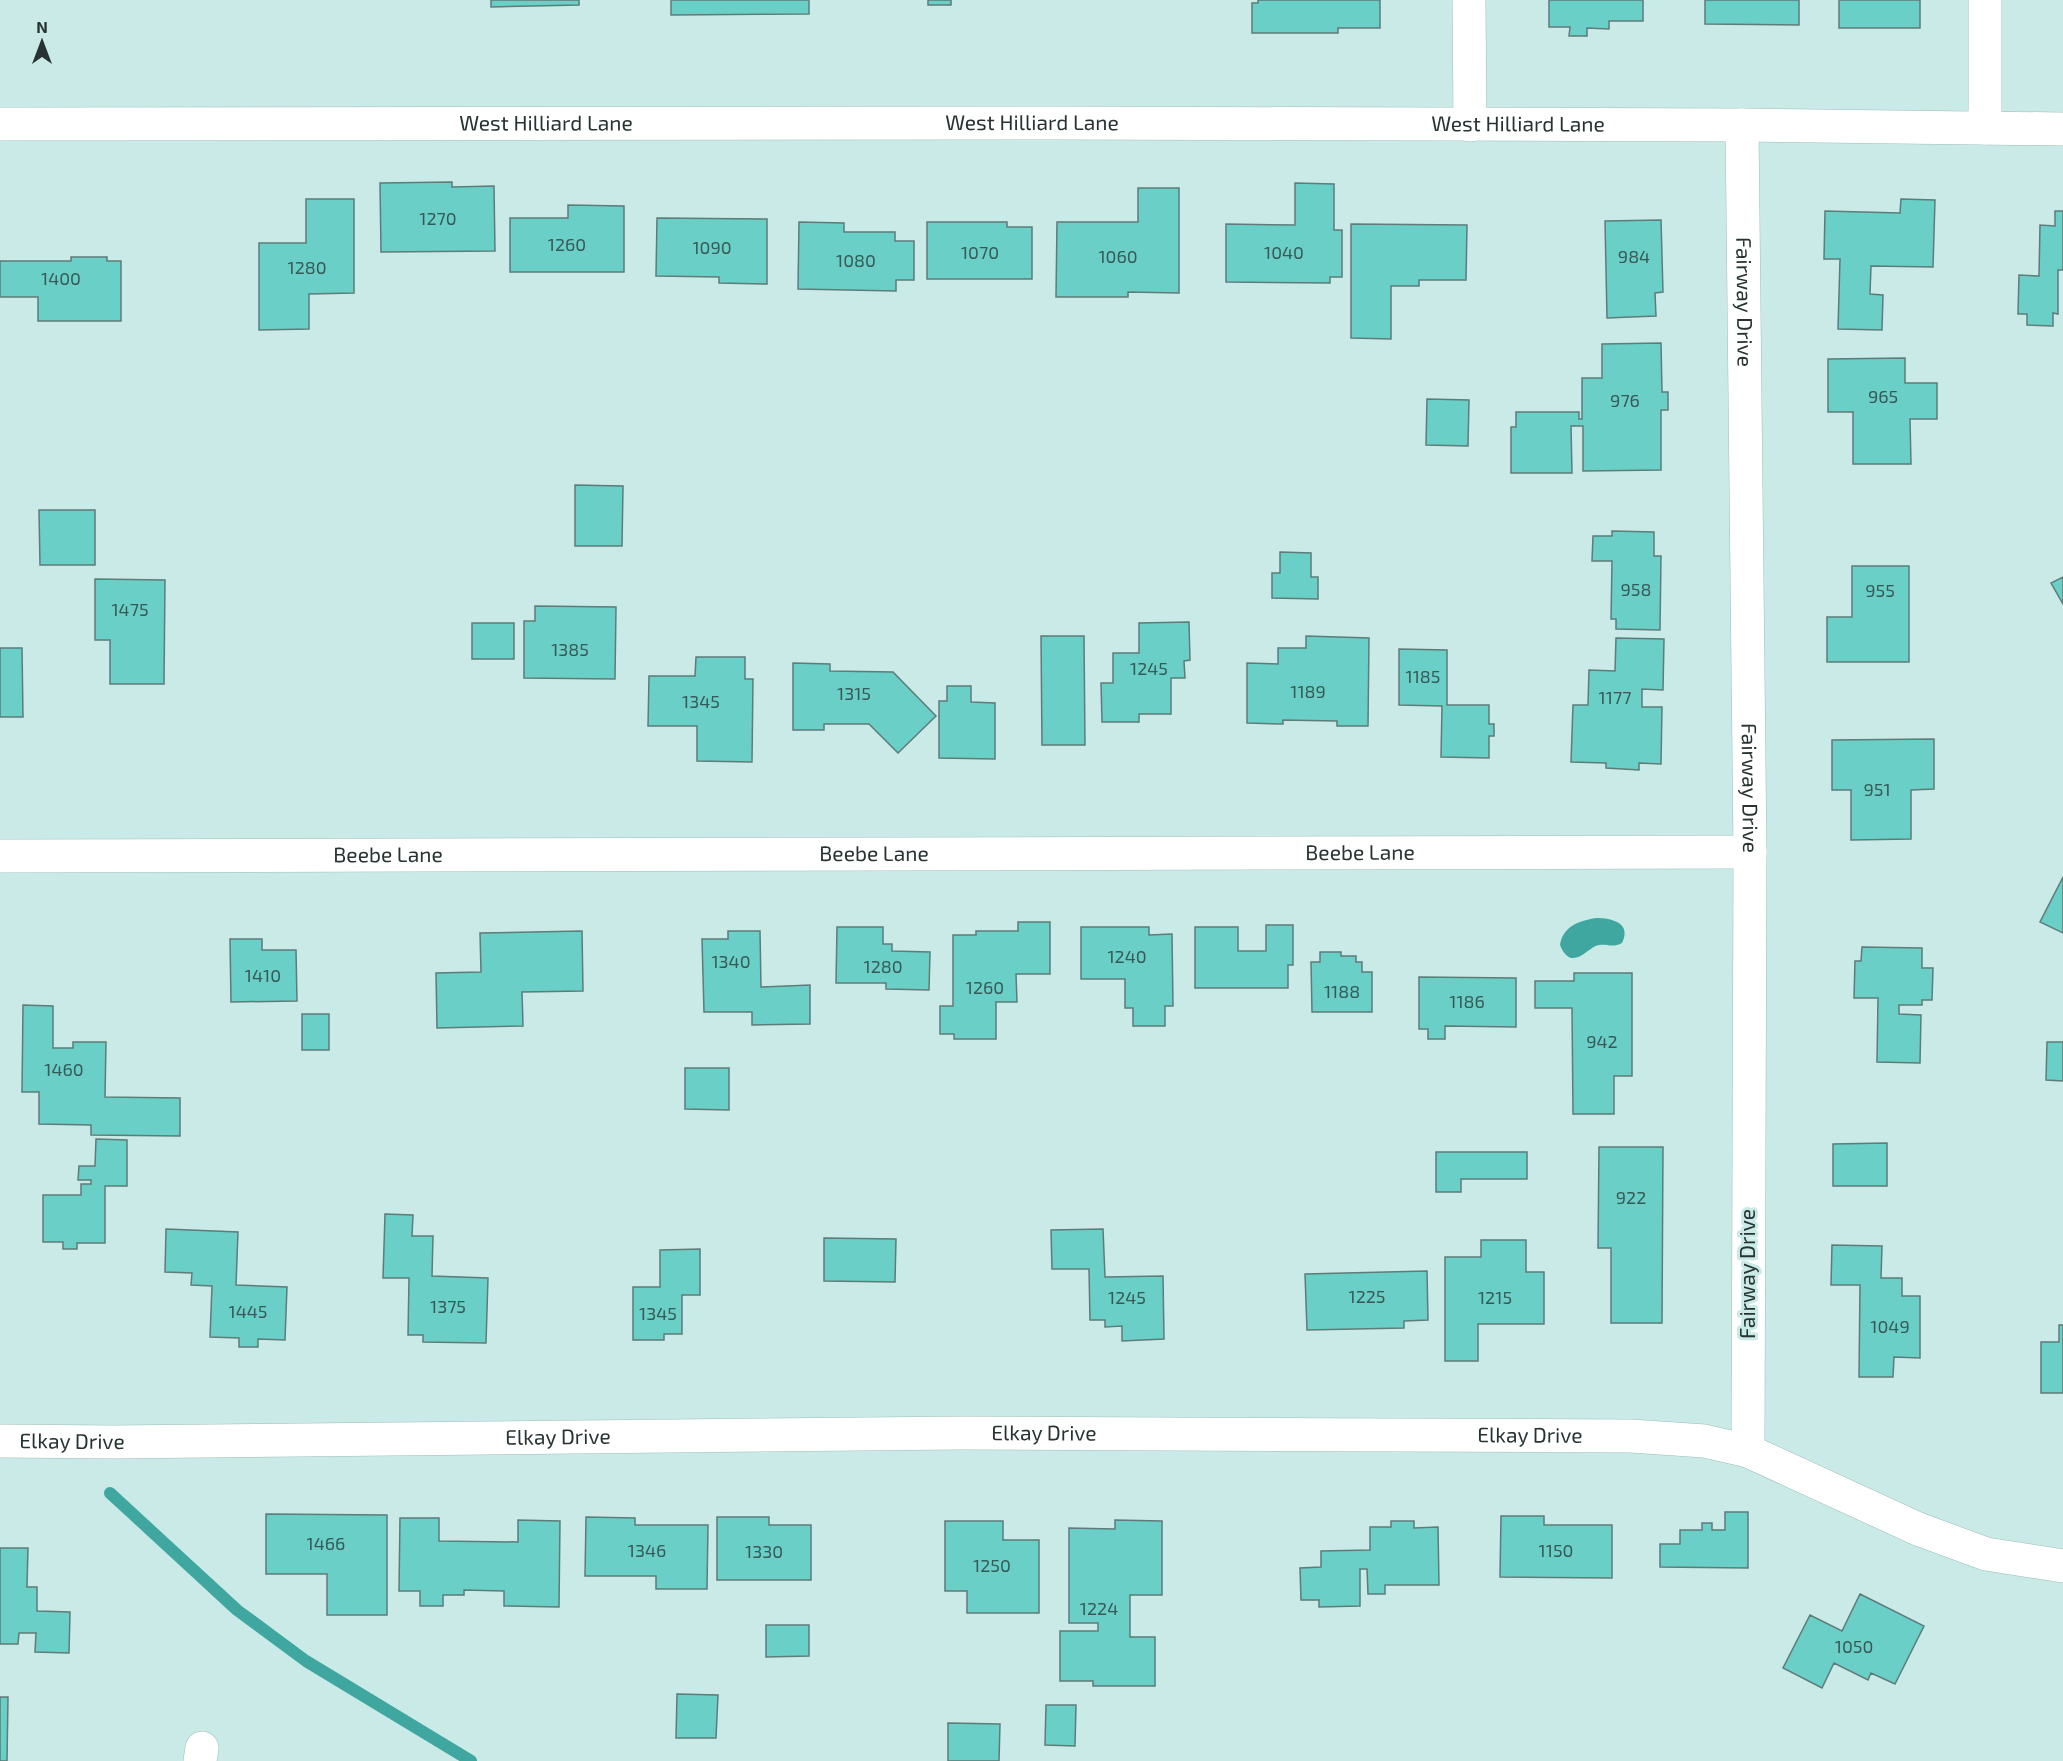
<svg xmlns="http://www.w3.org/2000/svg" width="2063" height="1761" font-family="'Exo 2',sans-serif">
<rect width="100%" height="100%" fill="#c9eae6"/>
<!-- water -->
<path fill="#3fa7a0" d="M1596,918C1612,918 1632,923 1622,943C1613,948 1608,944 1599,945C1588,946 1572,974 1560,945C1563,926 1579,921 1596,918Z"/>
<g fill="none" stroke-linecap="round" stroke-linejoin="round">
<!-- stream -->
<path stroke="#3fa7a0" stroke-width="12" d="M110,1493L237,1610L306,1661L471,1761"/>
</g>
<!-- building -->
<path fill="#6acfc7" stroke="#5e7c79" stroke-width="1.5" d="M491,0H579V5L491,7Z
M671,0H809V14L671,15Z
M928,0H951V5H928Z
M1258,0H1380V28H1338V33H1252V3H1258Z
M1549,0H1643V21H1609V29L1587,28V36H1569L1570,27H1549Z
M1705,0H1799V25L1705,24Z
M1839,0H1920V28H1839Z
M452,182V187L494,186L495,251L381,252L380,183Z
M1295,183L1334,184V230H1342V277H1330V283L1226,282V224L1295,225Z
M1138,188H1179V293L1128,292V297H1056L1057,222H1138Z
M306,199H354V293L309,294V329L259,330V243H306Z
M1901,199L1935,200L1933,267L1871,266L1870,294L1883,295L1882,330L1838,329L1840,259H1824L1825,211L1900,213Z
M568,205L624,206V272H510V218H568Z
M2055,211H2063V270H2058V314L2053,313V326L2027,325V314H2018L2019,275L2039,276L2040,225L2055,226Z
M657,218L767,219V284L719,283V277L656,276Z
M1661,220L1663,292L1655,293L1656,316L1607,318L1605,221Z
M799,222L844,223V232H895V241H914V280H896V291L798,289Z
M927,222H1007V227H1032V279H927Z
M1351,224L1467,225L1466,280H1419V286H1391V339L1351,338Z
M71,257H107V261H121V321H38V297H0V261H71Z
M1661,343L1662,392H1668V410H1661V470L1583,471V426H1571L1572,473H1511V427H1516V412H1579V419H1582V378H1602V344Z
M1905,358V383H1937V419H1910L1911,464H1853V412H1828V359Z
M1427,399L1469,400L1468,446L1426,445Z
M575,485L623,486L622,546H575Z
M39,510H95V565H40Z
M1612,531L1654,532V556H1661L1660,630L1616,629V619H1611L1612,561H1592L1593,536H1612Z
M1280,552L1311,553V577H1318V599L1272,598V573H1280Z
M1852,566H1909V662H1827V617H1852Z
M2063,577V604L2051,583Z
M95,579L165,580L164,684H110V640H95Z
M535,606L616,607L615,679L524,678V621H535Z
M1189,622L1190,660L1184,661L1185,678H1171V714H1139V722H1102L1101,683H1113V653H1139V623Z
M472,623H514V659H472Z
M1041,636H1084L1085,745H1042Z
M1306,636L1369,638L1368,726H1337V721L1283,720V724L1247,723V663L1278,664V648H1306Z
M1616,638L1664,639L1663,690L1642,689V707H1662L1661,764L1639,763V770L1606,768V763L1571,762L1573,705H1588L1589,670L1615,671Z
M0,648H22L23,717H0Z
M1399,649L1447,650V705H1489V724H1494V736H1489V758L1441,757L1442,706L1399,705Z
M696,657H745V679H753L752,762L697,761V726H648L649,676H695Z
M793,663L830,664V671L893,672L936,716L898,753L869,724H824V730H793Z
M947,686H971V702L995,703V759L939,758V701H947Z
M1934,739V789L1911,790V839L1851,840V790H1832V740Z
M2063,877V933L2040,922Z
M1018,922H1050V974H1016L1017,1002H996V1039H954V1034H940V1006H953V935H976V931H1018Z
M1266,925H1293V965H1288V988H1195V927H1238V951H1266Z
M837,927H883V944H892V951L930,952L929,990L886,989V983H836Z
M1081,927H1149V935L1172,934L1173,1006H1165V1026H1133V1008H1125V979H1081Z
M582,931L583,991L522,992L523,1026L437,1028L436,973L481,972L480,933Z
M728,931H760L761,987L810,985V1024L752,1025V1012H704L702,939H728Z
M230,939H262V950H296L297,1001L231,1002Z
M1862,947L1922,948V968H1933L1932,1000H1922V1005H1899V1014L1921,1015L1920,1063L1877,1062L1878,998H1854L1855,961H1861Z
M1320,952H1341V956H1356V962H1362V972H1372V1012H1312L1311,962H1320Z
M1574,973H1632V1076H1614V1114H1573L1572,1008H1535V981H1574Z
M1419,977L1516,978V1027L1445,1026V1039H1428V1029H1419Z
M23,1005L53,1006V1048H73V1042H106L105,1097L180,1098V1136L91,1135V1125L39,1124V1092H22Z
M302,1014H329V1050H302Z
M2047,1042H2063V1081L2046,1080Z
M685,1068H729V1110L685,1109Z
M96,1139L127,1140V1186H105V1243H77V1249H63V1242H43V1195H81V1184H91V1180H78L79,1166H95Z
M1887,1143V1186H1833V1144Z
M1599,1147H1663L1662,1323H1611V1248H1598Z
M1436,1152H1527V1179H1461V1192H1436Z
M385,1214L413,1215L412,1236H433L432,1276L488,1278L486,1343L423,1342V1335H408L409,1278H383Z
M166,1229L238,1232L236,1285L287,1287L285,1340L258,1339V1347H239V1338L210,1337L212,1286L191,1285L192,1273L165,1272Z
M1103,1229L1105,1277L1163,1276L1164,1339L1122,1341V1326L1105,1327V1320H1090L1089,1269H1052L1051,1230Z
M824,1238L896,1239L895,1282L824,1281Z
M1481,1240H1526V1272H1544V1324H1478V1361H1445V1257H1481Z
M1832,1245L1882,1246L1881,1278H1902V1296H1920V1358L1894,1357L1893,1377H1859L1860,1285H1831Z
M700,1249V1295H682V1334H664V1340H633V1287H660V1250Z
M1427,1271L1428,1320L1404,1321V1328L1307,1330L1305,1274Z
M2059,1325H2063V1393H2041V1342H2059Z
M1725,1512H1748V1568L1660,1567V1544H1680V1530H1702V1523H1712V1530H1725Z
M266,1514L387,1515V1615H327V1574H266Z
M1501,1516H1544V1525H1612V1578L1500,1577Z
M586,1517L635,1518V1525H708L707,1589H656V1576H585Z
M717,1517H769V1525H811V1580H717Z
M400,1518H439V1541L518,1542V1520L560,1521L559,1607L504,1606V1591L464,1590V1595H443V1606H420V1591H399Z
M1115,1520L1162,1521V1595H1130V1637H1155V1686H1093V1681H1060V1631H1098V1623H1069V1528L1115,1529Z
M945,1521H1003V1540H1039V1613H967V1591H945Z
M1391,1521H1414V1528L1438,1527L1439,1585H1385V1594H1368L1367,1569H1360V1606L1319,1607V1600H1301L1300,1568L1321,1567V1551L1370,1550V1527H1391Z
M0,1548H28L27,1587H37V1611L70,1612L69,1653L35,1652L36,1633H19L18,1644H0Z
M1860,1594L1924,1626L1895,1684L1871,1673L1868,1680L1834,1663L1822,1688L1783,1668L1810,1615L1842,1631Z
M766,1625H809V1656L766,1657Z
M677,1694L718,1695L716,1738H676Z
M0,1697H8L7,1761H0Z
M1046,1705H1076L1075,1746L1045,1745Z
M948,1723L1000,1724L999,1761H948Z"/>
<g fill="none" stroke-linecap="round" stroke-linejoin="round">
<!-- minor casing -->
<g stroke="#9dbdb9" stroke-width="34">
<g id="minor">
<path d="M1469,0L1470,125"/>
<path id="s1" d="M0,124L1058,123L1742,125L2063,129"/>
<path id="s2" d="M1742,125L1750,852L1748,1451"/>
<path d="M1985,128V0"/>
<path id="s3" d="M0,856L1750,852"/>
<path id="s4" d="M0,1441L114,1442L962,1433L1631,1436L1704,1441L1748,1451L1918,1529L1986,1554L2063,1566"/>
<path d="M200,1761L202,1748"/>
</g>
</g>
<!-- minor -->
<use href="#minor" stroke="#fff" stroke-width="33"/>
</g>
<g text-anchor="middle" stroke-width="6" stroke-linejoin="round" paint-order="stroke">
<!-- number labels -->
<g font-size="18" fill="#375a57">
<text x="438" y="225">1270</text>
<text x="567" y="251">1260</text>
<text x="712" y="254">1090</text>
<text x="980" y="259">1070</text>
<text x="1284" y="259">1040</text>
<text x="1118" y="263">1060</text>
<text x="1634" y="263">984</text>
<text x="856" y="267">1080</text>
<text x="307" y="274">1280</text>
<text x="61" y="285">1400</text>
<text x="1883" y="403">965</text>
<text x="1625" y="407">976</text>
<text x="1636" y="596">958</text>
<text x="1880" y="597">955</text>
<text x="130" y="616">1475</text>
<text x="570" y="656">1385</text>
<text x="1149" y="675">1245</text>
<text x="1423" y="683">1185</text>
<text x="1308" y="698">1189</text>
<text x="854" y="700">1315</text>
<text x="1615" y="704">1177</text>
<text x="701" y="708">1345</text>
<text x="1877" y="796">951</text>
<text x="1127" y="963">1240</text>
<text x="731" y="968">1340</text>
<text x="883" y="973">1280</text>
<text x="263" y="982">1410</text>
<text x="985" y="994">1260</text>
<text x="1342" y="998">1188</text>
<text x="1467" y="1008">1186</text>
<text x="1602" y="1048">942</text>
<text x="64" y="1076">1460</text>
<text x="1631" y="1204">922</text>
<text x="1367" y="1303">1225</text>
<text x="1127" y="1304">1245</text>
<text x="1495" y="1304">1215</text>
<text x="448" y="1313">1375</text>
<text x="248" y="1318">1445</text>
<text x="658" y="1320">1345</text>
<text x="1890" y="1333">1049</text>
<text x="326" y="1550">1466</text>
<text x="647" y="1557">1346</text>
<text x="1556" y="1557">1150</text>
<text x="764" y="1558">1330</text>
<text x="992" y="1572">1250</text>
<text x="1099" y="1615">1224</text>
<text x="1854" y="1653">1050</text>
</g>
<!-- street labels -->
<g font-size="21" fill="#263332" stroke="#c9eae6">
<text dy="7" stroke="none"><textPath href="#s1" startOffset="546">West Hilliard Lane</textPath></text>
<text dy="7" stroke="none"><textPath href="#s1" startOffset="1032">West Hilliard Lane</textPath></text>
<text dy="7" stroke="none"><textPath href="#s1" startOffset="1518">West Hilliard Lane</textPath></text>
<text dy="7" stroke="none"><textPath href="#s2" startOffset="177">Fairway Drive</textPath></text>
<text dy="7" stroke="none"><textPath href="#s2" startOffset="663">Fairway Drive</textPath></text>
<text dy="7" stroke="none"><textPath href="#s3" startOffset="1360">Beebe Lane</textPath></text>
<text dy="7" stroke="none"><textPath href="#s3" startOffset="874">Beebe Lane</textPath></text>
<text dy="7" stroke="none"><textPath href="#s3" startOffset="388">Beebe Lane</textPath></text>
<text transform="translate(1748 1274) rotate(-90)" y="7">Fairway Drive</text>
<text dy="7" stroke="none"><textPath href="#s4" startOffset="1044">Elkay Drive</textPath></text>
<text dy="7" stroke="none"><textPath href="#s4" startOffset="1530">Elkay Drive</textPath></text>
<text dy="7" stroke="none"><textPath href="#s4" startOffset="558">Elkay Drive</textPath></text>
<text dy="7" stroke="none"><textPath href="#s4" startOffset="72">Elkay Drive</textPath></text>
</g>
</g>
<!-- north arrow -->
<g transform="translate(42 42)" stroke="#c9eae6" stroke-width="4.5" paint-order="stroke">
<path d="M0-4.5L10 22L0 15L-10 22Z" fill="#263332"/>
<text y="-9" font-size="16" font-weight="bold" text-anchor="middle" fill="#263332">N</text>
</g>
</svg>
